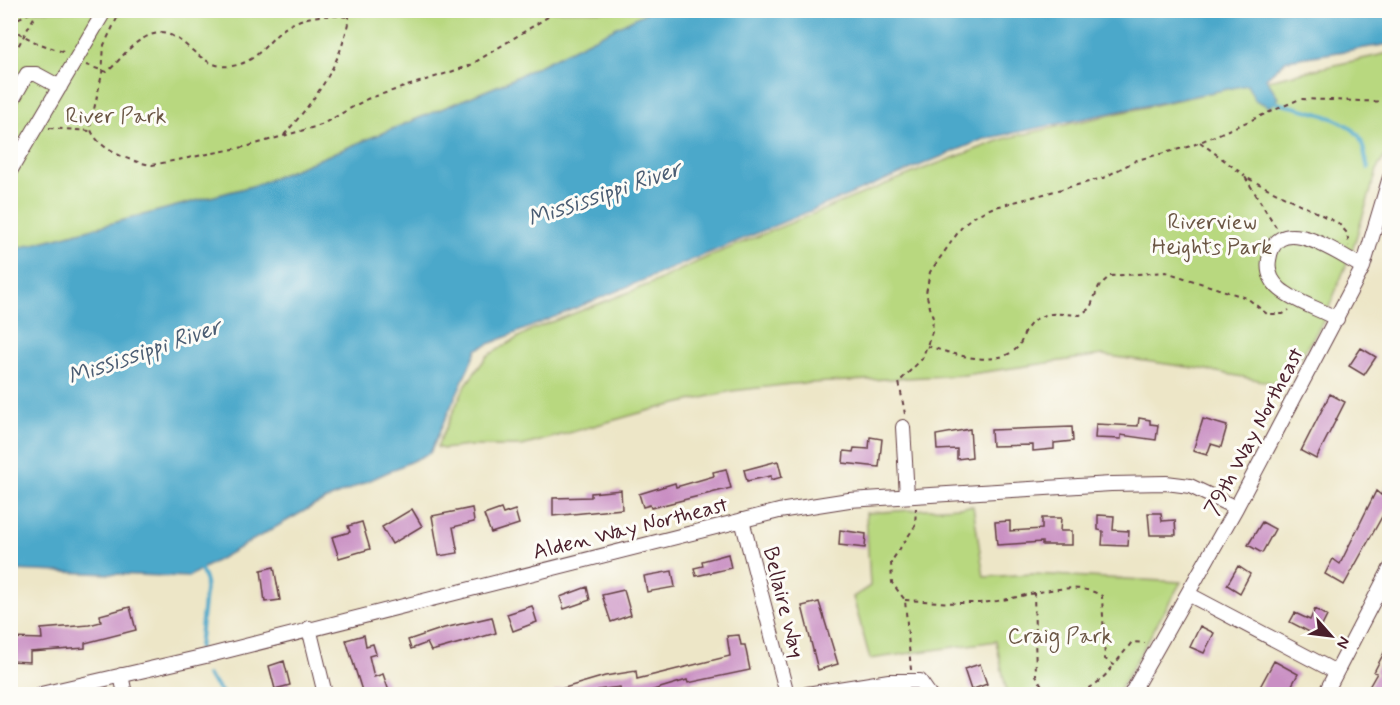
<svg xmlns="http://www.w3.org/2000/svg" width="1400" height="705" font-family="Mynerve,sans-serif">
<rect width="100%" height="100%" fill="#fdfcf7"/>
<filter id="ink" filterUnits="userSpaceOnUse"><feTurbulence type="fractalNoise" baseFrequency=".0167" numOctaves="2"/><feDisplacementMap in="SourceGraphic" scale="12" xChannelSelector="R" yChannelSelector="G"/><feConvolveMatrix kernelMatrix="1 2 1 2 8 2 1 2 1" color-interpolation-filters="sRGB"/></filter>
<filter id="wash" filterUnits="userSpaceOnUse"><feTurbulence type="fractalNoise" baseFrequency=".008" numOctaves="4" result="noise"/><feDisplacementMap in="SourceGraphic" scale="24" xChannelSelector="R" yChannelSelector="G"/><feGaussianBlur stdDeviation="1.35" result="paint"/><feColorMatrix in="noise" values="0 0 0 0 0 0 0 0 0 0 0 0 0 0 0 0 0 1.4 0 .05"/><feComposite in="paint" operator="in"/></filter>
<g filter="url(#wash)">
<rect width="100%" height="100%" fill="#ede6c7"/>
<!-- green -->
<path fill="#b8d87f" stroke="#817c55" stroke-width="1.5" d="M10,11H651L502,84L256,185L11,250Z
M1389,53V150L1378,167L1352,251L1323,322L1283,385L1202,369L1102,355L964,375L791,384L732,391L647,411L522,446H468L443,449L437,447L465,386L487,356L531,330L650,284L712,255L923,169L1007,138Z
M973,506L984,577L1032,574L1181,582L1117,694H1007L996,641L870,659L853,597L870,586L866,513Z"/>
<!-- water -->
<path fill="#4ca8ca" stroke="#4b647a" stroke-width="1.5" d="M651,10H1389L1390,44L1287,60L1266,78L1278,98L1270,107L1255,100L1247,85L984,139L477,349L430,453L313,506L188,577L11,570V250L256,185L502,84Z"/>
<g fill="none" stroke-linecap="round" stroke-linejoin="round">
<!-- stream -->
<path stroke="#4ca8ca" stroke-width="4" d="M1271,98L1274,102C1298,109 1344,115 1359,136C1364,144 1365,159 1368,168
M199,648L206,582L200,567
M207,675L223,694"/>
</g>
<g id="blocks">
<!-- building -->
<path fill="#c98fc3" d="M1361,348L1376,357L1364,375L1349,366Z
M1330,394L1345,402L1316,459L1301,451Z
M1139,418L1150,420V424L1158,425L1156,440L1121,435V439L1095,438L1096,424L1138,426Z
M1203,419L1227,426L1221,447L1211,444L1207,455L1193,451Z
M1072,427L1073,441L1054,443V449L1033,451V445L992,446L991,430Z
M970,429L972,457L957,459V449L937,450L936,435Z
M870,437L882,439L879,467L843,463L844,451L853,452L854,448L869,449Z
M778,461L782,477L771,480V476L747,481L744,470Z
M726,469L731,488L651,508L650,505L643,507L639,494L675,483L676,487L714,476L713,472Z
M1389,480V504L1344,585L1325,574L1333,559L1340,564L1376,491L1381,495Z
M621,490L622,509L553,516V498L591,497V493Z
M472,508L474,522L453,527L458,553L439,556L432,516Z
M412,509L422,526L392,544L382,527Z
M501,509L503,514L515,510L519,524L491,533L484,515Z
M1148,513H1161L1162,521L1175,520L1176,535H1150Z
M1098,515L1114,516L1113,530L1129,531L1128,546L1102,545L1103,531L1098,530Z
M1042,518H1061L1060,531H1072V545H1042V542L997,545L995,522L1010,521V531L1042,529Z
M362,522L370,549L339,558L332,537L350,532L348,526Z
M1262,522L1275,529L1262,553L1248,545Z
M840,530L866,534L865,548L839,545Z
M728,554L731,568L696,576L694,568L703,566L702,561Z
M1238,566L1250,574L1240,593L1227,585Z
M274,567L280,600L265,602L261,570Z
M672,571L675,587L647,592L644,576Z
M587,587L590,600L564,609L560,597Z
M624,590L631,615L611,622L602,595Z
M819,602L838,664L818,670L802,606Z
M532,606L537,622L513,631L507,614Z
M130,607L136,630L85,643V648L30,652V662L11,661L10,638L42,639L41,629L89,625L101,622L100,615Z
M1315,609L1327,616L1317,636L1290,622L1295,613L1310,620Z
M492,617L496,633L431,651L427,643L411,649L408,640L444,628Z
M1200,626L1214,633L1204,653L1190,647Z
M364,635L366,646L373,644L376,654L369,656L374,677L383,674L390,694H363L346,640Z
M739,635L741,645H745L750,670L688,683L687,680L640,694H621L620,687L598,690V693L592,694H555L554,691L605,676L636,671L637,679L730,656L727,636Z
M1389,643V694H1365L1377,673L1374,672Z
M284,661L290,685L275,689L269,666Z
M1274,661L1298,674L1287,694H1274L1260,687Z
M980,664L987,684L971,690L964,669Z"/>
</g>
</g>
<g filter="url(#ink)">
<use href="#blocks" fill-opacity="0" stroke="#623d42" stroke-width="1.5"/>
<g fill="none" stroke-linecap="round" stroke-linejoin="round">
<!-- minor casing -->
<g stroke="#623d42" stroke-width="16">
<path id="minor" d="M10,104L27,74H36L60,87
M10,171L105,10
M1337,319C1320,309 1295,302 1280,289C1271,281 1267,272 1269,260C1276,208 1340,255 1363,267
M903,427L907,496
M742,520L787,694
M1188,594L1336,672
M309,628L325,694
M121,675L125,694
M41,694L210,655L779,511L849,500L1111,484L1166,483L1190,486L1236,508
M807,694L889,681H920L929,694
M1131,694L1236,508L1363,267L1390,177
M1325,694L1390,569"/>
</g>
<!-- path -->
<path stroke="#623d42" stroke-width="2" stroke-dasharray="4.5 4.5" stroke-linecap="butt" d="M121,10L104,45L102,74L90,127C96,150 132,162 152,165L249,146L321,125L367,99L469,66L559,10
M10,22L37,10
M10,28L35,42L66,53
M10,61L38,10
M86,65L107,72C120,61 128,46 144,38C182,16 194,76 237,65C257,60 265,45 280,32C299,15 325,14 349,17
M49,128L91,131
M284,135C317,97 344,62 350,10
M1200,142L1245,176
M1276,227L1245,177L1338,223L1347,233L1349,246
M927,346C951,353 988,367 1012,352C1020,347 1021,342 1024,334C1037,308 1057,314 1080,315L1090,308L1099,286L1110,276L1166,272L1247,298L1267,314H1283L1289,310
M905,414L899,382L922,359L932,332L933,318L926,293L930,272L964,224L974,216L992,208L1103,178L1137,160L1191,146L1300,99L1390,102
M1034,592L1036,675L1042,686C1075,700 1093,692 1114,665
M905,600C932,601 962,605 989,602C1022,599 1071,577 1102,596L1105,659L1114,665L1132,642L1145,643
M911,670L905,600L892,583L891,562L915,526L916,508"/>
<!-- minor -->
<use href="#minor" stroke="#fff" stroke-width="14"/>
</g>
</g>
<g text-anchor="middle" stroke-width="6" stroke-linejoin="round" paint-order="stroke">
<!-- park labels -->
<g font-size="22" fill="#6b5644" stroke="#fdfcf7">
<text x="116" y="123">River Park</text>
<text x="1212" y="229">Riverview<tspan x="1212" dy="25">Heights Park</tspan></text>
<text x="1060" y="643">Craig Park</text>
</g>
<!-- street labels -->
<g font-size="22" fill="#4a1f2b" stroke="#fdfcf7">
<text transform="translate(1253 431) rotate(-62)" y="8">79th Way Northeast</text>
<text transform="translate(630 527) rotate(-14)" y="8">Alden Way Northeast</text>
<text transform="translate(785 602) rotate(76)" y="8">Bellaire Way</text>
</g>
<!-- water labels -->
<g font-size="24" font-style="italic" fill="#4b5d73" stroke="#fdfcf7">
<text transform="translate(604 193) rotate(-19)" y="8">Mississippi River</text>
<text transform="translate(144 351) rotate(-19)" y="8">Mississippi River</text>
</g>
</g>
<!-- margin -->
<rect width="1400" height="705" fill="none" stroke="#fdfcf7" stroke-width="36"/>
<!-- north arrow -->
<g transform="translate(1331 636) rotate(118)" stroke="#fdfcf7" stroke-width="4.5" paint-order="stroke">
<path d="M0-4.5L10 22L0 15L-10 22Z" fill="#4a1f2b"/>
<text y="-9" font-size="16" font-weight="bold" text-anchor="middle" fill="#4a1f2b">N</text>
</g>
</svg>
